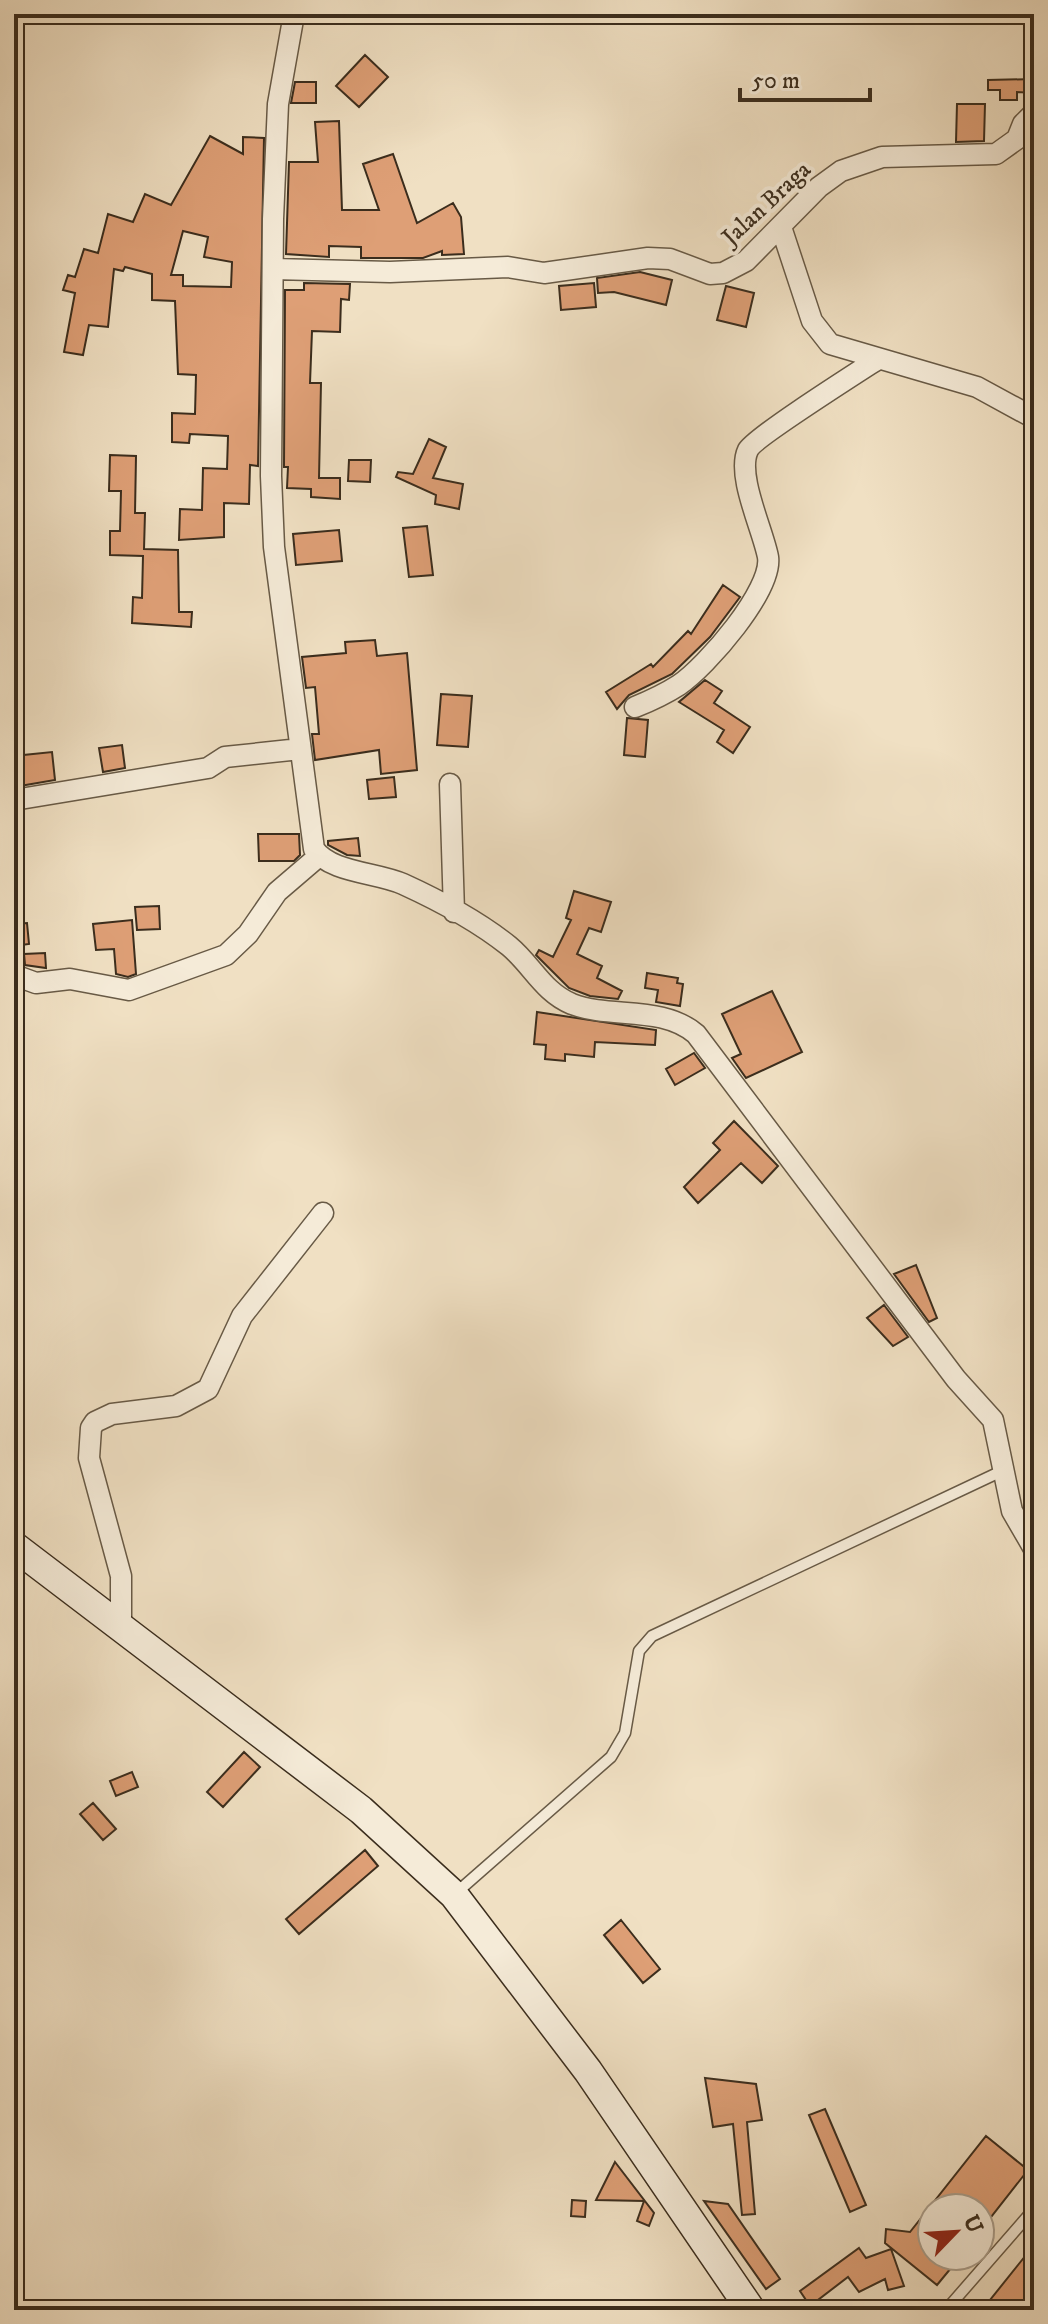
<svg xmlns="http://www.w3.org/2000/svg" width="1048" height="2324" font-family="'IM FELL DW Pica',serif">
<rect width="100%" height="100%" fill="#f0e0c3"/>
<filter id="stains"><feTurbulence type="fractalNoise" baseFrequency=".0025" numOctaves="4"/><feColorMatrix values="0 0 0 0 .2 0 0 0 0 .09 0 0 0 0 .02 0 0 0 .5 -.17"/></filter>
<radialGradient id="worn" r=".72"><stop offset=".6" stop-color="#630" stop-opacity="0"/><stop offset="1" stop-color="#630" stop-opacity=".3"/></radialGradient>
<!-- building -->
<path fill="#de9f76" stroke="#3b2d1d" stroke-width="2" fill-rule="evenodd" d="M365,55L388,77L359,107L336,86Z
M1034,79V93L1017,92V100H1000V90H988V80Z
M295,82H316V103H291Z
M957,104H985L984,141L956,142Z
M339,121L342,210H379L363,164L393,154L417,223L453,203L461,217L464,254L442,255V251L423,258H361V247L329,246V257L286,254L289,162H318L315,122Z
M210,136L243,154V137L264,138L258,466L250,465L249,504L224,503V537L179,540L180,509L202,510L203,468L227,469L228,436L190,434L189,443L172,442V413L195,414L196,375L178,374L175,301L152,300V274L125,267L123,271L114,269L108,327L89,325L83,355L64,352L75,293L63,290L68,275L75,277L84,249L98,253L108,214L133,222L145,194L171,205ZM183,231L208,237L204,257L232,262L231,287L183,286V275H171Z
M640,272L672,280L666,305L614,292L598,293L597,278Z
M304,283L350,284L349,300L341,299L340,332L312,331L310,383H321L319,478H340V499L311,497V489L287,488L288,467H284L285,290H304Z
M594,283L596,307L561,310L559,286Z
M726,286L754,293L746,327L717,320Z
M429,439L446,447L433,478L463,484L459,509L435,504L436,495L396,477L398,472L413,474Z
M110,455L136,456L135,513H145L144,549L178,550L179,612H192L191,627L132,623L133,597L142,598L143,556L110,555V531H120L121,491H109Z
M349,460H371L370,482L348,481Z
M427,526L433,575L409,577L403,528Z
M339,530L342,561L296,565L293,534Z
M723,585L740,597L710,637L672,674L629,695L617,709L606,692L651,664L653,667L688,631L691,634Z
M375,640L377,656L407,653L417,770L381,774L379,750L315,760L312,734H319L315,687L306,688L302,657L346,653L345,642Z
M705,680L722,691L714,703L750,727L733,753L717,742L724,730L679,702Z
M441,694L472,696L468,747L437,745Z
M627,718L648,720L645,757L624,755Z
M122,745L125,768L103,772L99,748Z
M52,752L55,780L14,787V756Z
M394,777L396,797L369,799L367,780Z
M258,834H299L300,855L294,861H259Z
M358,838L360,856L347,855L328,845V841Z
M574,891L611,902L601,932L589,928L577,954L602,966L597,978L622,991L618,999L590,996L569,988L536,955L539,950L553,957L571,920L566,918Z
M159,906L160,929L137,930L135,907Z
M132,920L136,974L128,977L116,974L114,949L96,950L93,924Z
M27,923L29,944L14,946V924Z
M45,953L46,968L25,965L24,954Z
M647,973L678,978L677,983L683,984L680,1006L656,1002L658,990L645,988Z
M772,991L802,1052L746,1078L732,1058L741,1054L722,1014Z
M537,1012L656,1030L655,1045L595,1042L594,1057L565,1054V1061L545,1059L546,1045L534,1044Z
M694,1053L705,1068L675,1085L666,1069Z
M734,1121L778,1166L762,1183L741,1163L698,1203L684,1187L720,1150L713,1143Z
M916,1265L937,1318L929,1322L894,1274Z
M884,1305L908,1337L893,1346L867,1318Z
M244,1752L260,1767L223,1807L207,1792Z
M132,1772L138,1787L116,1796L110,1781Z
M93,1803L116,1829L103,1840L80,1814Z
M365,1850L378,1866L299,1934L286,1919Z
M621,1920L660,1969L643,1983L604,1935Z
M705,2078L756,2084L762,2120L747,2122L755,2214L742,2215L733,2124L713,2127Z
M825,2109L866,2205L850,2212L809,2115Z
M986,2136L1028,2170L980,2231V2208H932V2256H961L937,2285L885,2243L886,2229L910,2232Z
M615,2162L654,2213L649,2226L637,2221L644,2201L596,2200Z
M572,2200L586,2201L585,2217L571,2216Z
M704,2201L728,2204L780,2279L766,2289Z
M1034,2245V2310H982Z
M859,2248L866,2258L891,2249L904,2286L888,2290L885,2279L859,2292L848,2277L810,2306L800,2291Z"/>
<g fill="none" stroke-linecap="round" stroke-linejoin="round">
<!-- lane casing -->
<g stroke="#685a46" stroke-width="13">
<path id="lane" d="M456,1893L611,1757L625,1733L639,1651L652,1636L1004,1470
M946,2310L1034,2209"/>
</g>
<!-- street casing -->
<g stroke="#685a46" stroke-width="23">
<path id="street" d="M294,14L278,104L273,219L271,476L274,547L314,849C331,873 376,872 403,884C438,900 479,922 509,946C532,965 543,992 572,1004C611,1019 662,1005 696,1034L956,1379L993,1420L1012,1511L1034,1549
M781,227L812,321L830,344L977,387L1034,418
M274,269L390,272L508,267L544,273L648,258L670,259L710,274L723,273L746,261L819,187L841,171L882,157L996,154L1017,139L1023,124L1034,113
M635,707C650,701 665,694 679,685C706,667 773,590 768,557C763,530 736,475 748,450C754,438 858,372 878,359
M450,784L454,912
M14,800L208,768L225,757L300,749
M14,975L36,983L70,979L129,990L226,955L248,934L277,892L319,856
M121,1624V1576L89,1458L91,1428L95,1422L112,1414L176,1406L208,1389L242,1316L323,1213"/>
</g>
<!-- secondary casing -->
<g stroke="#3b2d1d" stroke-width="31">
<path id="secondary" d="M14,1546L361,1810L454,1895L588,2071L751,2310"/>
</g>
<!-- lane -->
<use href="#lane" stroke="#f5ebd8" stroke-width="10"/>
<!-- street -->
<use href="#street" stroke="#f5ebd8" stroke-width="20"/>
<!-- secondary -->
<use href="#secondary" stroke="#f5ebd8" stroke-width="28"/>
</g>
<g text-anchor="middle" stroke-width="8" stroke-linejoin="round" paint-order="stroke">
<!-- street labels -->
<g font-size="24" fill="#3b2d1d" stroke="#f5ebd8">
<text transform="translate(766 203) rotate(-43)" y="8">Jalan Braga</text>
</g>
</g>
<!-- margin -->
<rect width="1048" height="2324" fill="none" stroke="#f0e0c3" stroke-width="48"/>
<rect x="16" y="16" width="1016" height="2292" fill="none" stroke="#3b2d1d" stroke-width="4"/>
<rect x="24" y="24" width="1000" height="2276" fill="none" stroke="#3b2d1d" stroke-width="2"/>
<!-- north arrow -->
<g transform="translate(956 2232) rotate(65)"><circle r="38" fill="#f5ebd8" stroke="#ab9f8d" stroke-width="2"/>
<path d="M0-6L14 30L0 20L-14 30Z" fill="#8f2418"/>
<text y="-12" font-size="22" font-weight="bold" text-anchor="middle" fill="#3b2d1d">U</text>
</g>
<!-- scale -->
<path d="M740 88v12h130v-12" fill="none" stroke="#3b2d1d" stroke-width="4"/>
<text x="752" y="88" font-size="24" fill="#3b2d1d" stroke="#f5ebd8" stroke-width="6" paint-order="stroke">50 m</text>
<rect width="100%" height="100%" filter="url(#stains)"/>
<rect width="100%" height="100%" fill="url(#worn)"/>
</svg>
